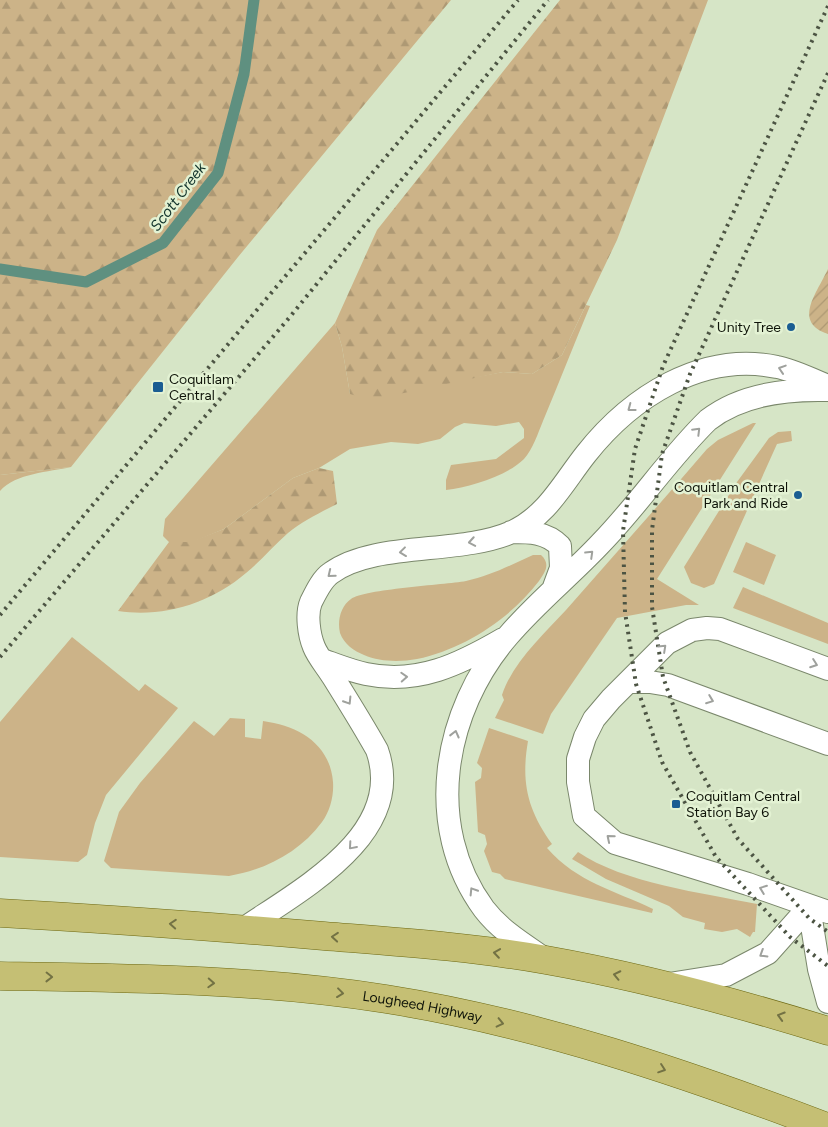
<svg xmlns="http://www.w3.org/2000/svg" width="828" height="1127" font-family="Figtree,sans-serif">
<defs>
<pattern id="forest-firs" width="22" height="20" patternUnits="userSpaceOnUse" patternTransform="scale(1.25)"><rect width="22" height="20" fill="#ccb388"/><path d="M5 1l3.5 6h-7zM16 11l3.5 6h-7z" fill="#ae9974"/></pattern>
<pattern id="garden-furrows" width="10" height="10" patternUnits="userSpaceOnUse" patternTransform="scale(1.25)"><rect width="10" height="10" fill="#ccb388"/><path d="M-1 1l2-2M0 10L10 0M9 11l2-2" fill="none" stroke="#ae9974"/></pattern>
</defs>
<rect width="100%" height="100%" fill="#d6e5c6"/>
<!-- grass -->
<path fill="#ccb388" d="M586,305L590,306C574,344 559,383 543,421C538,433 533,449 524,459C507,476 470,487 446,490V480L451,465L496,459L524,438V429L519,422L496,426L464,423L455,427L440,439L418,444L391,442L350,449L319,468L293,478L224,529L190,543L169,542L163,536L165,519L335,323L342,347L350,394L428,386L503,372L532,374L562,355Z
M753,423H756L657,579L699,605H686L617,618L551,714L543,734L495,718L504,700L502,695C513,662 543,635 566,610C613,556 661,503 707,449L718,440Z
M791,431L792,441L777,444L714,584L704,588L691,583L684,567L737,482L769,438L778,432Z
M71,467C49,472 16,473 0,491V475Z
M746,542L776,555L764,585L733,572Z
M533,555H541C551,564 545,572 539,581C510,619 464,649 417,659C400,662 380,662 364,655C354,651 344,644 340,633C337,620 341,606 351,599C365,589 443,585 466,581C490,576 511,565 533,555Z
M743,587L828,623V644L733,608Z
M72,637L139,691L145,684L178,708L106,795L95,823L87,855L78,862L0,857V722Z
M230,718L245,719V737L261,739L263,721C299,726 330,744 333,782C334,796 330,811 322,822C300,852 265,870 229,876L111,868L104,861L119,812L140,783L194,721L214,736Z
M489,728L528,741C521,782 527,809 552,844L547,848C578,883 614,890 653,909L652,913L505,879L500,874L492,872L484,851L487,844L485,835L478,832L475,782L481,778L482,768L477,763Z
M578,852C623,883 703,893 757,904L755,932H753L750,937L737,929L722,932L704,929L705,923L683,917L669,906L606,879L572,859Z"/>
<!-- forest -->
<path fill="url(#forest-firs)" d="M0,0H451L238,257L71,467L0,475Z
M560,0H708L617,240L562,355L532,374L503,372L385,397L364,398L350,394L342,347L335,323L377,230Z
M319,468L333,471L337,504C319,513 303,521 288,533C273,546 261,561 246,573C211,603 164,618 118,611L169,542H190L224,529L293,478Z"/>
<!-- garden -->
<path fill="url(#garden-furrows)" d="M828,269V334C792,322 817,293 828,269Z"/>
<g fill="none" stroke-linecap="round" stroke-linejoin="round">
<!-- stream -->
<path stroke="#5f9080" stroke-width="11" d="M0,269L86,282L163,243L218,173L244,74L254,0"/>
<!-- lane casing -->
<g stroke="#7a876b" stroke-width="24">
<path id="lane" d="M511,532C530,532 546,532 560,546L561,568L554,587
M322,660C337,665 351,671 366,674C418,685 460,664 503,639
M828,669L720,629L707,628L692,630L667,643L611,699L594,719L585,737L578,759V782L584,816L615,843L748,884L828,912
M629,682H650L668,685L828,744
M809,907L819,969L828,1002
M243,929C300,890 407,834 377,750C363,725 348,701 333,677C327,667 318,657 314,647C309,635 306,614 311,602C316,592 322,579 331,573C375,541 460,555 512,532C547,516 563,483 586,454C631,397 702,351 777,367C794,370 812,380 828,386
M545,959C523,944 500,930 484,909C423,826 443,711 508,636C536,603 571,575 601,543C639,504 669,458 708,420C741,394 786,389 827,390
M669,984L726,975L768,953L809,907"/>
</g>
<!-- primary casing -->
<g stroke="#6d6812" stroke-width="29">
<g id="primary">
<path d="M0,913C108,919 216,927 324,936C398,942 473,947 546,960C642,977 735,1002 828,1031"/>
<path id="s1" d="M0,976C129,978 259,979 386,999C538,1023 684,1073 827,1127"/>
</g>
</g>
<!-- lane -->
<use href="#lane" stroke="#fff" stroke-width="22"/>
<!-- primary -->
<use href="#primary" stroke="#c5bf74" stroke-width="28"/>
<!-- rail -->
<path stroke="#4c5443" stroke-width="4" stroke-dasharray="2.5 5" stroke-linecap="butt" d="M828,6L663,366L635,449L623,531L625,612L636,684L662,762L716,857L790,937L828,966
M828,73L690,374L662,454L652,530V607L663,677L690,752L738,839L809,918L828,932
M0,615L518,0
M0,657L289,318L548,0"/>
</g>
<!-- one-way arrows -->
<defs><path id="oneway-chevron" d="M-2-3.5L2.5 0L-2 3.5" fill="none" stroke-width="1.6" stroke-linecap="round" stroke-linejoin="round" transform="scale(1.25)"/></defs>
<g stroke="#9fa19d">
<use href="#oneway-chevron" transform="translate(782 369) rotate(-162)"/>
<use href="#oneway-chevron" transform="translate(631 408) rotate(143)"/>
<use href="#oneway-chevron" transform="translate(697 431) rotate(-45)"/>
<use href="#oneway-chevron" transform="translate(472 542) rotate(170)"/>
<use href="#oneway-chevron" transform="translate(403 552) rotate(173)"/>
<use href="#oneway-chevron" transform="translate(590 554) rotate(-44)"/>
<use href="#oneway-chevron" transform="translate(331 574) rotate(141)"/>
<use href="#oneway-chevron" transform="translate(663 648) rotate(-43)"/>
<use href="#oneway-chevron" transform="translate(814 664) rotate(20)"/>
<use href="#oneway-chevron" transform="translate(404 677) rotate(-3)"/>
<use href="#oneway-chevron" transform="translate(710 700) rotate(21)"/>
<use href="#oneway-chevron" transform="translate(348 701) rotate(58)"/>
<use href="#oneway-chevron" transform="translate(455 734) rotate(-76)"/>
<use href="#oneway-chevron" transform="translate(610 838) rotate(-140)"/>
<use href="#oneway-chevron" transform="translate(352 846) rotate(131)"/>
<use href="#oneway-chevron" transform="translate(763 889) rotate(-159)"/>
<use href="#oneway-chevron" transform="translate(473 891) rotate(-122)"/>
<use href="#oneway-chevron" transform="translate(763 954) rotate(148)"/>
</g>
<g stroke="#737244">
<use href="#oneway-chevron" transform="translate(173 924) rotate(-176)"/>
<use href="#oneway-chevron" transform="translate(335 937) rotate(-175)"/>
<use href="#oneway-chevron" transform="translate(497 953) rotate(-172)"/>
<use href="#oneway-chevron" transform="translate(617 975) rotate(-168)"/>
<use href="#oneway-chevron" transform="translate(49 977) rotate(1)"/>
<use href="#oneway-chevron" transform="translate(211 983) rotate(3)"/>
<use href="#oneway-chevron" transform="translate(340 993) rotate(7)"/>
<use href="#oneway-chevron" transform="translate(781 1016) rotate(-163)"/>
<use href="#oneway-chevron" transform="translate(500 1023) rotate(13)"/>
<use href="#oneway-chevron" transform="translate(662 1069) rotate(19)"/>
</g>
<!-- markers -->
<g fill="#1a5d92" stroke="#e3f2d3" stroke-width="2">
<circle cx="791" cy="327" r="5"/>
<rect x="152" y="381" width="12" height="12" rx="2.5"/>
<circle cx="798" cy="495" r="5"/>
<rect x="671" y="799" width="10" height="10" rx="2.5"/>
</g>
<g text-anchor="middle" stroke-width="5" stroke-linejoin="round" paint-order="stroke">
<!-- poi labels -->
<g font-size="14" fill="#0f1409" stroke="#e3f2d3" text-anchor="end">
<text x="781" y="332">Unity Tree</text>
<text x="169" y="384" text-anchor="start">Coquitlam<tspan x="169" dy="16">Central</tspan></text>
<text x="788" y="492">Coquitlam Central<tspan x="788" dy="16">Park and Ride</tspan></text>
<text x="686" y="801" text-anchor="start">Coquitlam Central<tspan x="686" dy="16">Station Bay 6</tspan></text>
</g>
<!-- street labels -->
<g font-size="14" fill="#0f1409" stroke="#e3f2d3">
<text dy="5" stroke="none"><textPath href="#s1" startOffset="424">Lougheed Highway</textPath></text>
</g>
<!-- water labels -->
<g font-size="15" font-style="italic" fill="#11322a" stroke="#e3f2d3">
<text transform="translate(178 197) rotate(-53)" y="5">Scott Creek</text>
</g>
</g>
</svg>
